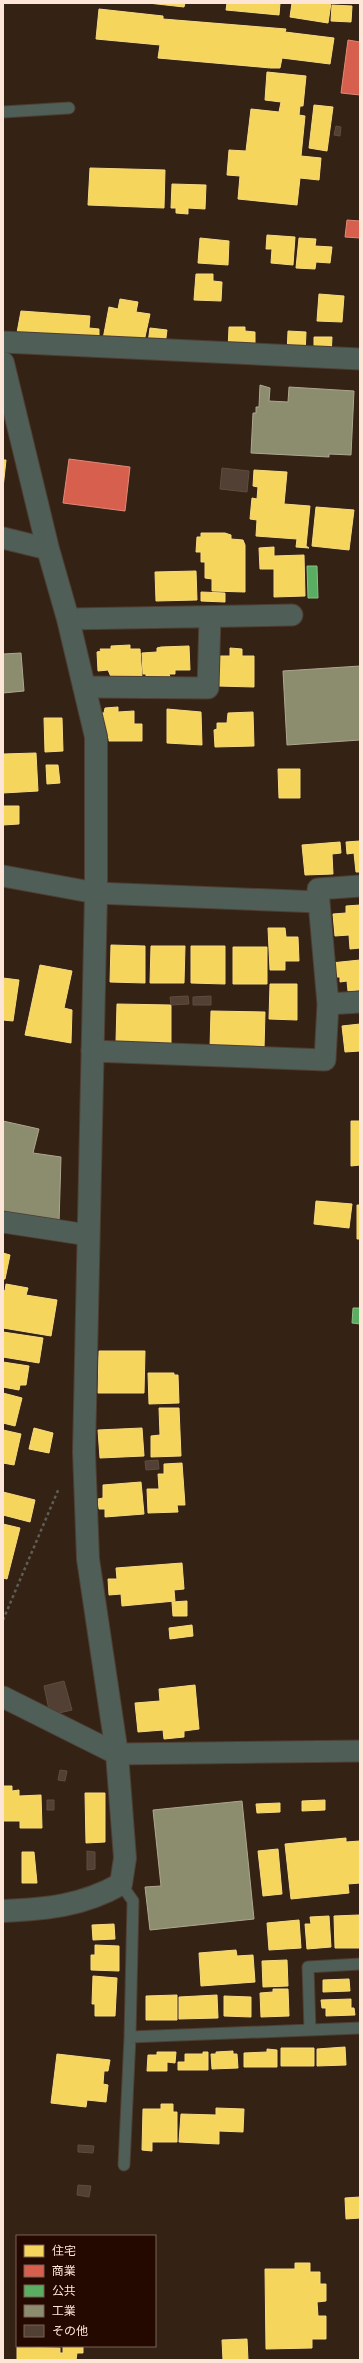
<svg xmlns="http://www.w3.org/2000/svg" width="363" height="2363" font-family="'Times New Roman','Noto Sans JP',serif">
<rect width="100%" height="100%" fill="#342215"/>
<!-- homes -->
<path fill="#f6d55c" stroke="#f8da81" d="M148,3H185L184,7Z
M227,3H280L279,15L226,10Z
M292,3H331L328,23L290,17Z
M332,5L352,6L351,22L331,21Z
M99,9L163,16V19L286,29L285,32L334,38L330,64L282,58L280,68H271L158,58L160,45L96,39Z
M267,72L306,76L303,106H300L299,115L305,116L301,156L321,158L319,180L300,178L297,205L238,199L240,176L227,175L229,150L246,151L251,109L279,112L281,102L265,100Z
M314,105L333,107L327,151L309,148Z
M90,168L165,170L164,208L88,205Z
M172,184L206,185L205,209L188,208V214L176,213V208H171Z
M267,235L295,237L293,265L271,263L272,249H266Z
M200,238L229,241L228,265L198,263Z
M299,238L316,239L315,246L332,247L330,263L316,262L315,269L296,268Z
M196,274H213V281L222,282L221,301L194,300Z
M319,294L344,296L342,322L317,321Z
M120,299L138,302L136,312L150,314L143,346L103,339L109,307L118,309Z
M21,311L90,316L89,328L99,329V343L16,338Z
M229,327H245V331L255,332V350H228Z
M150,328L167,330L165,345L148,343Z
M288,331L306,332L305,355L287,354Z
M314,337H332L331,356L314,355Z
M3,460H6L3,488Z
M254,470L287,472L284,504L310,506L306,546L309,548L296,547L297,539L256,536L257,520L250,519L252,498L257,499L258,487L253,486Z
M316,507L354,510L349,550L312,546Z
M201,533H225L231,535V539L243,540L245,545V592L212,591V579L205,578V562H201V552H196L197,537H201Z
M274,547V556L304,555L305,596L274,597V569H260L259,548Z
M196,571L197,600L156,601L155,572Z
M201,592L225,593V602L201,601Z
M130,645V649H140L142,677L112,679L108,670L98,671L97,652L101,651L100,649H111V646Z
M189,646L190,670H175V674H169L170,677L146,678V674H143L142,653L157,652V648L161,647Z
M230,648L242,649V656H254V687L218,686V656H230Z
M118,707V712L134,711V724H142V741H109V738H102V713H104L105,708Z
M167,709L201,712L202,745L167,743Z
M253,712L254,746L215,747L214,730L217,729V723H227L228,713Z
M44,718H62L63,751L45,752Z
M36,753L38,791L3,793V754Z
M46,765H58L60,783L47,784Z
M278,769H300V798H279Z
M3,806H19V824L3,825Z
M360,841V872H356L354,853L347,854L346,842Z
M340,842L341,853L332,854L333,874L305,875L302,845Z
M360,905V948L350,949L349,935L335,936L333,914L346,913V906Z
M268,928H285L286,937H298L299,961H285V970H270Z
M111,945L145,946V983L110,982Z
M151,946H185L184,983H150Z
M191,946H225V984L191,983Z
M233,947H267V984H233Z
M360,960V990L348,991L347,981L340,982V977H332L331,963Z
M40,965L72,971L64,1008L72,1010L71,1043L25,1035Z
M3,978L19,980L13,1021L3,1020Z
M270,984H297V1020L269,1019Z
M117,1004L171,1005V1044L116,1042Z
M211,1011L265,1012L264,1049L210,1048Z
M360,1024V1051L345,1052L342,1026Z
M351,1121H360V1165L351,1166Z
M316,1201L352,1204L349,1228L314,1224Z
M357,1205H360V1239H357Z
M3,1253L10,1255L5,1279H3Z
M6,1284L28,1288L26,1295L57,1300L51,1336L3,1328V1290L5,1291Z
M3,1332L43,1338L39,1363L3,1357Z
M99,1351H145L144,1393H98Z
M3,1362L29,1366L26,1385H20L19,1390L3,1387Z
M148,1373H174V1375H178L179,1403L149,1404Z
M3,1393L22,1398L15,1426L3,1423Z
M159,1408H179L181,1456L151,1457V1436L160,1435Z
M34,1428L53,1433L49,1453L29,1449Z
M142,1428L144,1456L100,1458L98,1430Z
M3,1430L21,1434L14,1465L3,1463Z
M182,1463L185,1505H177L178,1512L148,1513L147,1489H159L158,1474H164V1464Z
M141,1482L144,1514L105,1517V1509H99L98,1499L103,1498V1485Z
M3,1492L35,1500L30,1522L3,1515Z
M3,1524L20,1528L7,1579L3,1578Z
M182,1563L184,1589L174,1590L175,1601L122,1606L121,1594L109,1595L108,1579H117L116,1568Z
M187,1601V1616H173L172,1602Z
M192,1625L193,1636L170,1639L169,1628Z
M195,1685L199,1729L184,1731V1737L164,1739L163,1730L138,1732L135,1703L160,1701L159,1689Z
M3,1786H12V1791L19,1790V1796L41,1795L42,1828H20V1821H3Z
M85,1793H105V1842L86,1843Z
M325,1800V1810L302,1811V1801Z
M280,1803V1812L257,1813L256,1804Z
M346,1838V1842L360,1841V1883L348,1884L349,1893L291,1899L285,1844Z
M278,1849L282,1894L263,1896L258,1851Z
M22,1852H34L37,1883H22Z
M359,1915L360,1948H335L334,1916Z
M329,1916L331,1947L307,1949L305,1924H311L310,1917Z
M299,1920L301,1948L269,1950L267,1923Z
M114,1924L115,1939L93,1940L92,1925Z
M95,1945L119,1946V1971L91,1970V1955H95Z
M236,1950L237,1956L253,1955L255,1982L201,1986L199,1953Z
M287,1960L288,1986L263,1987L262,1961Z
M93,1976L117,1978L115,2016H95V2004H92Z
M349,1979L350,1991L323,1992V1980Z
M273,1989H288L289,2016L261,2017L260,1993L273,1992Z
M177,1995V2020H146V1996Z
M217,1995L218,2018L179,2019V1997Z
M224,1996L251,1997V2017L224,2016Z
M351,1999V2008H354L355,2015L326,2016V2008H322L321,2000Z
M345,2047L346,2065L317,2066V2049Z
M281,2048H314V2066H281Z
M267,2049L277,2050V2067H244V2053L267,2052Z
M233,2051V2054H237L238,2068L212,2069L211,2054H216V2052Z
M157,2052H176L175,2063L167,2062V2071H147L148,2055H157Z
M203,2052H208V2070H178V2062H185V2054H203Z
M57,2054L110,2060L108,2071H104L103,2084L108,2085L106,2102L87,2100L86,2107L51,2103Z
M161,2104H173V2112H177V2142H152V2151L142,2150L143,2109H161Z
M216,2108L244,2109L243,2132L219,2131V2144L179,2142L181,2114L216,2115Z
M360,2197V2218L346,2219L345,2198Z
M295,2263H310V2272H320V2284H326V2301L317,2302L318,2316H326V2339H312V2348L266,2349L265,2269H295Z
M247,2339L248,2360H223L222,2340Z
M63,2346H83V2353H77L76,2360H17V2347L60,2348V2353H63Z"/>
<!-- shops -->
<path fill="#d6604d" stroke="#e28877" d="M348,40L360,42V95L341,93Z
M347,220L360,221V238L345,237Z
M69,459L130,467L125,511L63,503Z"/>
<!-- public -->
<path fill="#5aae61" stroke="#8bbf85" d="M307,566H317L318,598H308Z
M353,1308H360V1324L352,1323Z"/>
<!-- industry -->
<path fill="#8c8c6e" stroke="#aea78e" d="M260,385L270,388L269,401L288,402L289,387L354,391L351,455L329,454V457L251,453L253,413H256V407H259Z
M21,653L24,691L3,693V654Z
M360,666V740L287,745L283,671Z
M3,1121L39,1129L33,1153L61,1157L59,1223L3,1217Z
M242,1801L254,1919L150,1930L145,1887L161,1886L153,1810Z"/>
<!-- building -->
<path fill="#514033" stroke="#614c3e" d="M336,126L341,127L340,136L334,135Z
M222,468L249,471L247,492L220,489Z
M188,996L189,1004L171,1005L170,997Z
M211,996V1005H193V997Z
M158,1460L159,1469L146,1470L145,1461Z
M64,1681L72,1710L50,1715L44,1686Z
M60,1770L67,1771L65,1781L58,1780Z
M47,1800H54V1810H47Z
M87,1851L95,1852V1869L87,1870Z
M78,2145L94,2146L93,2153L78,2152Z
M78,2185L91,2186L89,2197L77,2195Z"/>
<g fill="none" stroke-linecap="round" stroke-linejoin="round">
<!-- service casing -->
<g stroke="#4e3e33" stroke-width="13">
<path id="service" d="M3,112L69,108
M121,1884L133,1901L130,2037L124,2165
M310,2030L308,1967L360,1964
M130,2037L360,2028"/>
</g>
<!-- minor casing -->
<g stroke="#4e3e33" stroke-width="23">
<path id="minor" d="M3,342L360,359
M3,538L48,549
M68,619L292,615
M84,687L208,688L210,617
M3,876L96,893L319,902L318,889L360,886
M328,1004L360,1002
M92,1051L325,1060L328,1004L319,902
M3,1222L88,1235
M3,1697L117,1754L360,1751"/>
</g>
<!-- tertiary casing -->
<g stroke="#4e3e33" stroke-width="24">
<path id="tertiary" d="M3,363L48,549L68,619L96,737V893L84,1452L88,1559L117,1754L125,1858L121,1884C82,1906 47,1909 3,1911"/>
</g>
<!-- path -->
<path stroke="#5e5e56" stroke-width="2.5" stroke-dasharray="3 3" stroke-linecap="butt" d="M3,1620L59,1488"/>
<!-- service -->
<use href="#service" stroke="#4f5e56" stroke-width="11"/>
<!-- minor -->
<use href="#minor" stroke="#4f5e56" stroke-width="21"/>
<!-- tertiary -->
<use href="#tertiary" stroke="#4f5e56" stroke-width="22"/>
</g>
<!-- border -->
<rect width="363" height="2363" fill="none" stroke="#fde6d8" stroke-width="8"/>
<!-- legend -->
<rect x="16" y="2235" width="140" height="112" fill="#230900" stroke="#7a6156"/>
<rect x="24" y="2245" width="20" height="12" fill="#f6d55c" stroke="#7a6156"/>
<text x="52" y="2255" font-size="12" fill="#fde6d8">住宅</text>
<rect x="24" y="2265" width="20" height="12" fill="#d6604d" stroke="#7a6156"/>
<text x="52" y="2275" font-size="12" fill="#fde6d8">商業</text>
<rect x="24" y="2285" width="20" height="12" fill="#5aae61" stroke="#7a6156"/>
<text x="52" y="2295" font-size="12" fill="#fde6d8">公共</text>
<rect x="24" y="2305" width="20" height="12" fill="#8c8c6e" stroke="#7a6156"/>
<text x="52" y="2315" font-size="12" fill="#fde6d8">工業</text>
<rect x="24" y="2325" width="20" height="12" fill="#514033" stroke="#7a6156"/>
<text x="52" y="2335" font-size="12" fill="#fde6d8">その他</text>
</svg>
